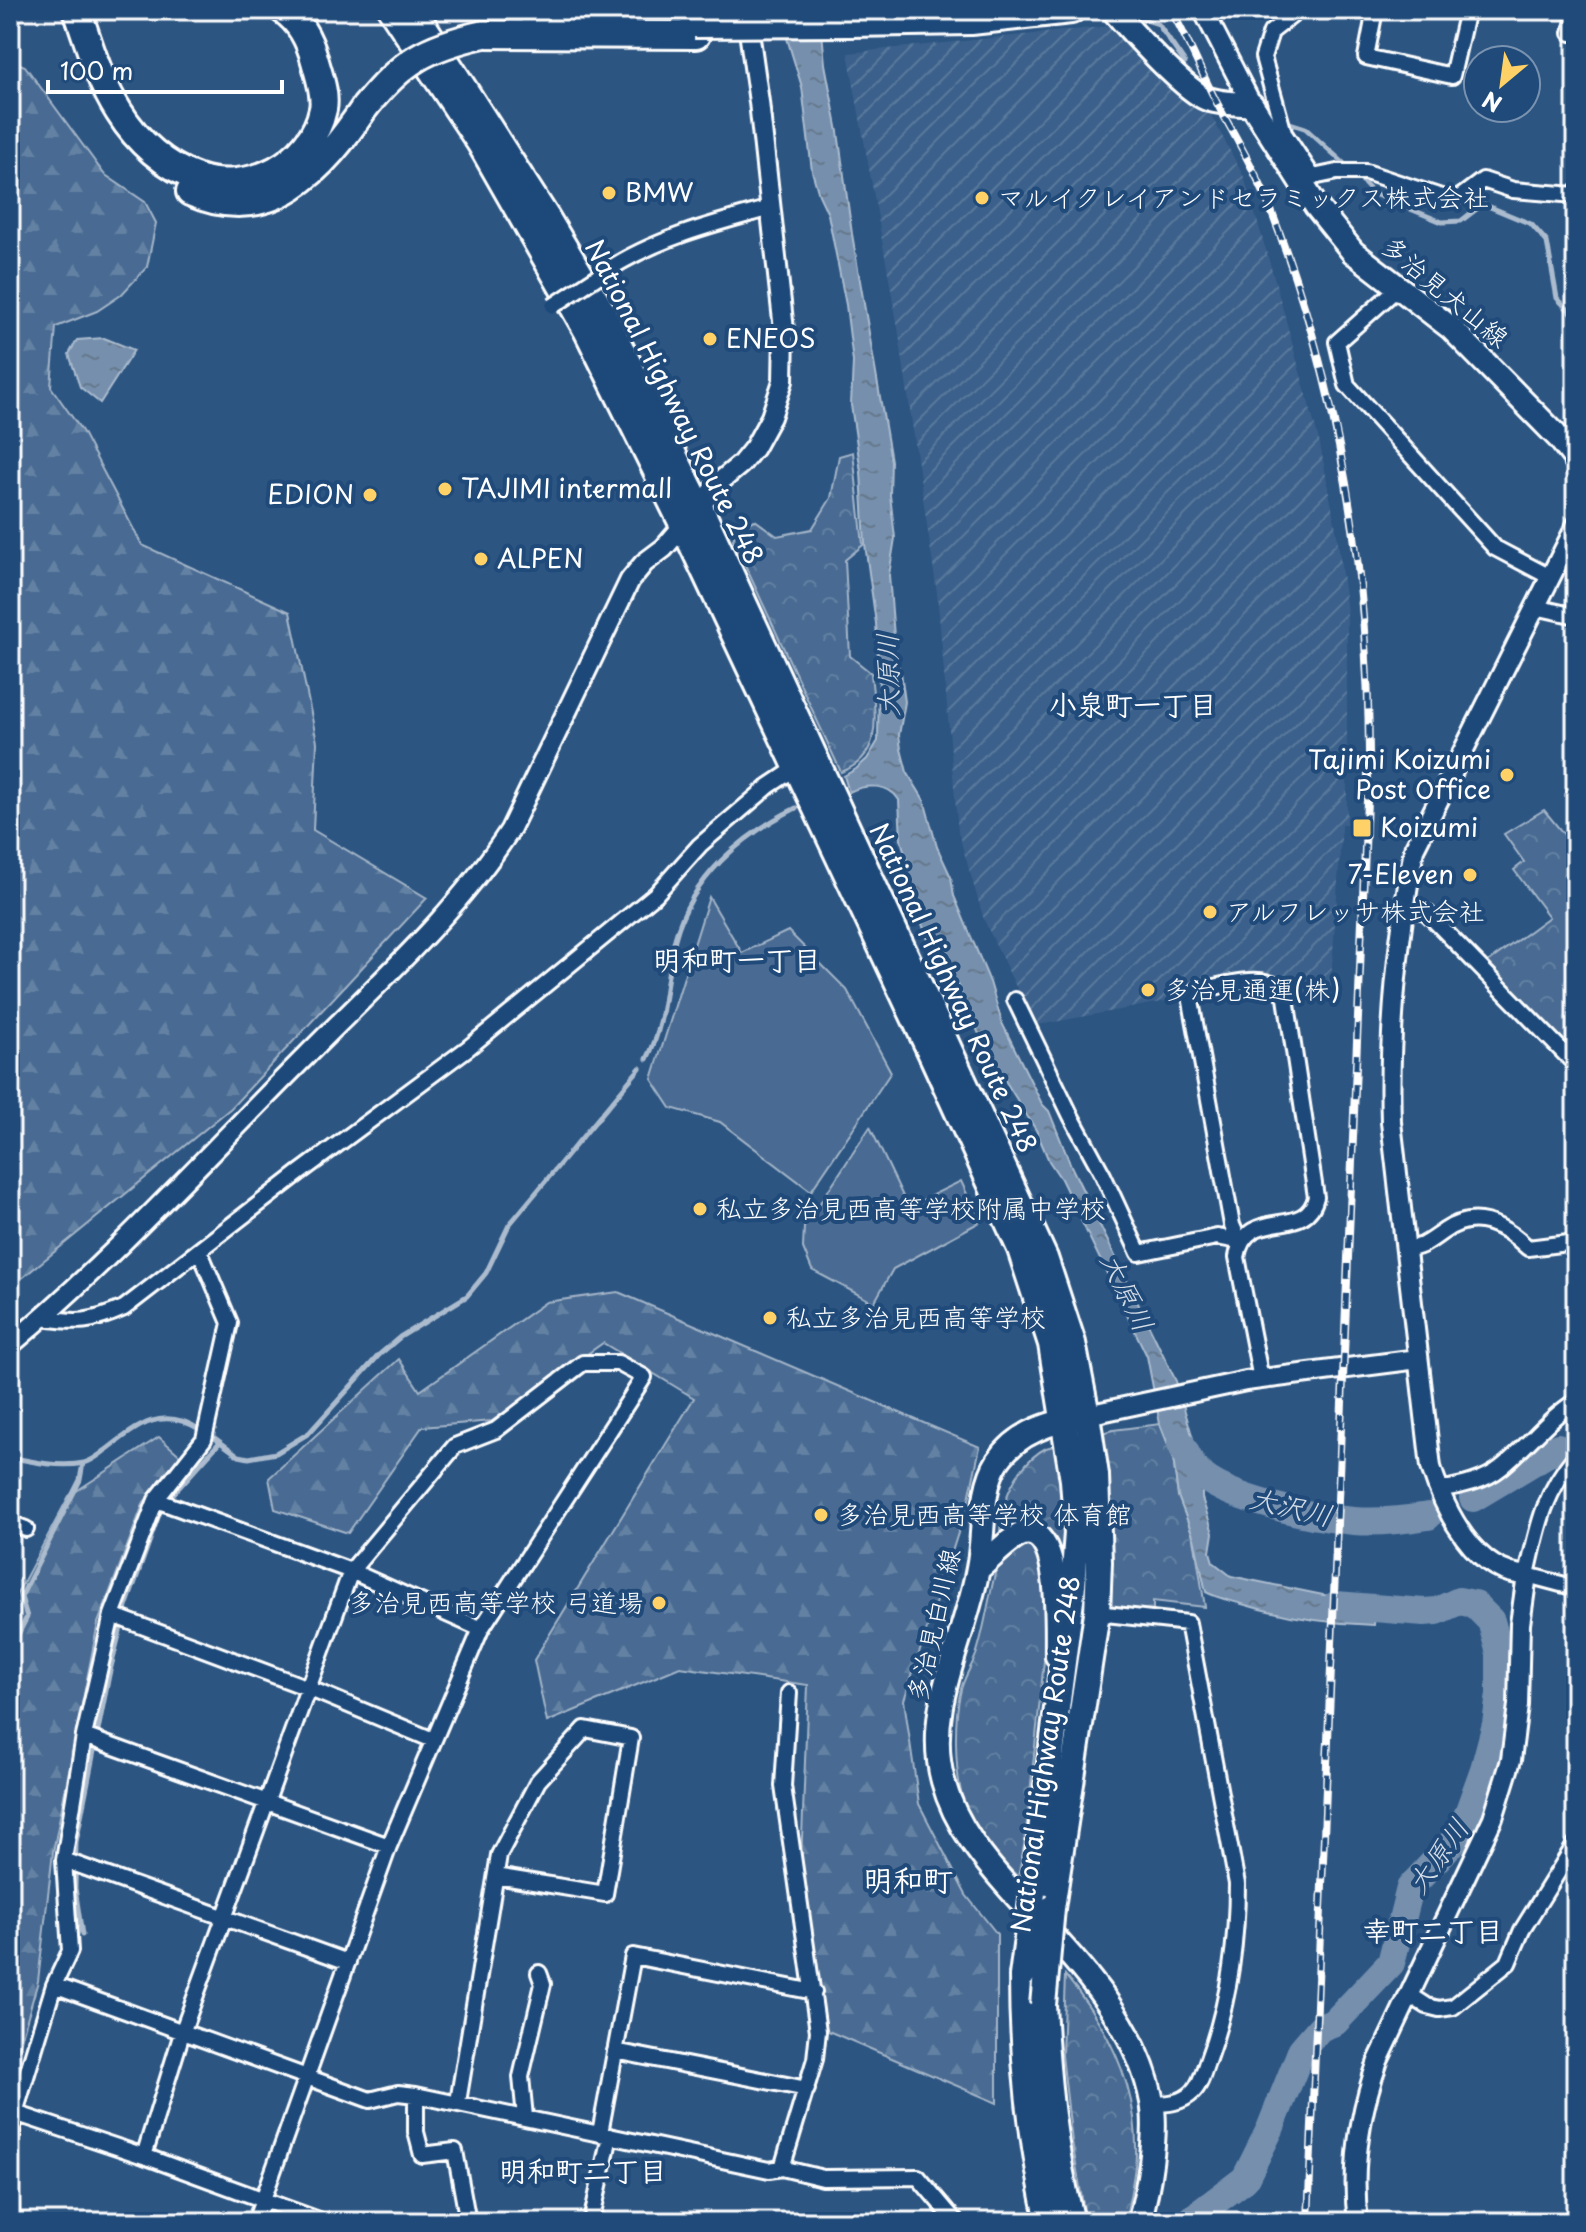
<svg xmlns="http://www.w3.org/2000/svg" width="1586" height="2232" font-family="'Playpen Sans','Klee One',sans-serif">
<defs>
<pattern id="industrial-furrows" width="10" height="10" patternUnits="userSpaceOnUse" patternTransform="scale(2)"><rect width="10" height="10" fill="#3b618b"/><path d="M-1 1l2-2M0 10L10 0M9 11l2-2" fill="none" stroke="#58799c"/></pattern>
<pattern id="forest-firs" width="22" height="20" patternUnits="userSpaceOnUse" patternTransform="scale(2)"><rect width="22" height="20" fill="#486b92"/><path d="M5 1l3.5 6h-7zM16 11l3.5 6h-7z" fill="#6381a2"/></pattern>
<pattern id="park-crowns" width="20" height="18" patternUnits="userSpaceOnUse" patternTransform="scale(2)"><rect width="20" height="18" fill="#486b92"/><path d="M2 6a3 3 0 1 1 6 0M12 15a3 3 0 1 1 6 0" fill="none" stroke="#6381a2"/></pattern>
<pattern id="water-ripples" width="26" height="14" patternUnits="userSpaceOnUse" patternTransform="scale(2)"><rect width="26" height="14" fill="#748fad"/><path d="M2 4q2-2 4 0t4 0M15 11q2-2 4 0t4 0" fill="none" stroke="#66788b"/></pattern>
</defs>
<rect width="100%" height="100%" fill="#2c5582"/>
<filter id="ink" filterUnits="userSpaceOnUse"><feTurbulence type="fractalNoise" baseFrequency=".0125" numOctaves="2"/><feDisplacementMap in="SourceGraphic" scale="16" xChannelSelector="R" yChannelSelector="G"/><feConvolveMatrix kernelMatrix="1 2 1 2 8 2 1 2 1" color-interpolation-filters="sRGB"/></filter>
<g filter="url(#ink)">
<!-- industrial -->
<path fill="url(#industrial-furrows)" d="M1111,26L1145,63L1152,61L1196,107L1211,115L1244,177L1274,277L1320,444L1337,534L1347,612V824H1342L1330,995L1295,993L1293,982L1264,973L1176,986L1178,999L1038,1025L1014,983L984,920L958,832L937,593L898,328L848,53Z"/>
<!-- grass -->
<path fill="#486b92" stroke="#a4b5c8" stroke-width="2" d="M709,897L742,953L788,931L847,990L891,1072L811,1191L720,1122L671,1108L652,1079Z
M870,1127L908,1207L961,1181L980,1222L893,1269L874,1303L812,1270L803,1248L804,1227Z"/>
<!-- forest -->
<path fill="url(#forest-firs)" stroke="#a4b5c8" stroke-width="2" d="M10,60L25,66L104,174L145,202L156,223L147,267L121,295L97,311L56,327L51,387L82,431L142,545L290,612L317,742L313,830L427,898L231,1108L10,1288Z
M618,1292L980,1447L969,1499L904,1700L919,1804L966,1895L997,1934V2103L826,2030L801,1863L808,1685L680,1667L547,1722L534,1660L694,1398L603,1343L492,1421L422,1427L348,1533L275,1509L269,1478L399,1359L420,1391L546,1302Z
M159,1437L183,1458L144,1502L98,1623L53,1852L38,1981L10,2078V1607L69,1496Z"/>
<!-- park -->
<path fill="url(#park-crowns)" stroke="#a4b5c8" stroke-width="2" d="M853,452L863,545L845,560L850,656L871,673C874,710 886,756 841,772L733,539L740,526L755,520L777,536L812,529L831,498L839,456Z
M1544,810L1576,849V1056L1488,962L1549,917L1514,870L1524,862L1504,834Z
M1160,1424L1173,1457L1178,1496L1194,1538L1205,1607L1153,1601V1614L1050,1604L1025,1841L1018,1877C994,1853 969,1826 961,1792C955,1766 954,1720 960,1694C962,1680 971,1668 976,1655C984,1631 988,1602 994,1578C1001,1552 997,1525 1006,1499C1013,1479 1027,1458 1046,1448L1113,1430Z
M1065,1975C1108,2026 1138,2086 1136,2155C1135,2177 1129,2200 1125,2222H1090L1085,2216L1072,2142L1062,2055Z"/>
<!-- water -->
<path fill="url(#water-ripples)" stroke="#acbcce" stroke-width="2" d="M784,10H820L825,64L838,132L852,234L891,461L890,495L895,538L889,575L896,661L901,672L905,702L899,735L901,749L907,772L924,800L937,847L951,877L954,896L990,982L1002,1023L1042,1104L1049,1111L1072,1168L1176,1381L1202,1469V1498L1213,1533L1210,1552L1213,1562L1231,1576L1323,1595L1376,1600L1374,1625C1328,1624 1285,1617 1242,1604C1229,1600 1217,1598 1206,1592L1194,1538L1178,1496L1173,1457L1160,1424L1147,1356L1061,1179L1049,1161L1036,1130L986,1050L956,982L928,940L907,883V860L901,840L899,800C889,783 865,784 849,792L844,776L856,769L867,759L878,741L879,673L876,623L865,544L861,472L851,405L853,362L846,305L828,214L819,195L812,171L802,87L782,22Z
M104,338L134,350L100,403L80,387L69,354L77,340Z"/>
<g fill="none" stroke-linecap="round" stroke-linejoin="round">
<!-- stream -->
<path stroke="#acbcce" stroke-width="5" d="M1135,10L1143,19L1158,24L1185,63
M1283,121L1305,128L1349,168
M1356,175L1374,194L1442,222L1461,221L1483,204L1531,224L1547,242L1557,298L1576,318
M647,1059C667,1021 664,979 675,939C691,878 742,835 796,808
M212,1436L239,1456L249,1458L276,1453L309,1433L379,1355L400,1337L467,1296L486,1273L509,1225L640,1068
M10,1457C33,1462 61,1468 84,1463C92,1461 99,1455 106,1450C136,1427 161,1405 199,1429
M173,1494L220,1442
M10,1650L27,1617L21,1597L80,1480L83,1463
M82,1935L75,1888L76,1842L109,1675L126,1607L161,1509"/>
<!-- river -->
<path stroke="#748fad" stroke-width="28" d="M1181,1444C1186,1452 1190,1464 1197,1471C1223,1499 1316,1518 1354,1521C1379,1523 1404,1520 1428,1516
M1473,1498L1558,1447
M1188,2222L1245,2179L1270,2129L1302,2049L1320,2028L1335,2022L1391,1963L1410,1888L1461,1833L1484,1769L1496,1724L1500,1694V1653L1491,1621L1474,1604L1459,1601L1437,1611L1424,1612L1336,1605"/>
<!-- minor casing -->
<g stroke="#fff" stroke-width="20">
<path id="minor" d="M1299,10L1271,32L1263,57L1284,133L1313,177
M1375,10L1366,57L1452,76L1467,10
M1571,33L1576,11
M1299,180L1337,172H1366L1447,199L1459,198L1483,180L1513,190L1576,195
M606,271C654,239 715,223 771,208
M1399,287L1337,342L1347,385L1495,548L1550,577
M1535,607L1576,616
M1403,908L1426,912L1576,1065
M1015,1000L1071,1116L1103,1175L1139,1253L1217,1237L1239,1241
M1239,1241L1232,1225L1190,996L1196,991C1224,986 1271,967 1286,998L1316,1197C1306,1241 1246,1204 1237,1257L1261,1379
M1405,1249C1423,1248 1429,1241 1444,1231C1475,1209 1504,1225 1528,1248L1576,1242
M42,1318C79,1323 90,1323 124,1308L299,1173L468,1048L656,894L700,845L769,786L796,768
M1576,1455C1543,1495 1538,1526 1527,1575L1576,1588
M1438,1490C1460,1486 1484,1482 1502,1467C1528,1446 1547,1419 1576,1401
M156,1500L204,1439L230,1323L200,1252
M10,1523L26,1529
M1097,1613L1188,1623L1237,1884C1237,1945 1229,2002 1208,2059C1204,2070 1201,2084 1193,2092C1182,2103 1167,2104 1153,2104
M112,1615L308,1688L433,1740
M84,1736L389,1846
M64,1860L348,1962
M54,1985L370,2100L398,2093L416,2095L769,2170L782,2168L823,2178L918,2177L956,2222
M1410,1995L1427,2006L1439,2009L1453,2007L1508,1963L1522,1930L1576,1843
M615,2051L807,2089
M416,2095V2132L422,2155L455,2151L468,2222
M458,2102L499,1855L538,1781L585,1729L631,1738L605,1894L496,1876
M15,2113L144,2156L324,2222
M525,2117L521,2077L543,1984L539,1973
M600,2133L633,1956L814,1992
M10,2149L15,2113L54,1985L70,1951L64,1860L84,1736L112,1615L156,1500L351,1571L481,1629
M144,2156L182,2033L351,1571L455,1446L496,1430L583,1363H618L644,1377L481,1629L389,1846L255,2222
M782,2168L815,2059L818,2031L783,1786L789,1693
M10,2199L11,2222
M591,2222L610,2136"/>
</g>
<!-- tertiary casing -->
<g stroke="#fff" stroke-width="24">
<path id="tertiary" d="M1203,10L1252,105
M10,1345C115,1257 209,1153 306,1056C378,983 454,916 510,830L630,580L644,563L664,548L723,479L741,464L754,448L771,417L783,381L784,330L759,102L746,10
M1087,1415L1246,1381L1418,1359
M1358,2222C1351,2168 1360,2112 1378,2061L1493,1818L1511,1760L1518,1705L1520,1624L1527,1575C1475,1575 1444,1509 1431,1467L1391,1122C1388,1031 1398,938 1414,849L1576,526"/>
</g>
<!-- primary casing -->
<g stroke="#fff" stroke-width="28">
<path id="primary" d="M1113,10C1129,29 1182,87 1203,97C1217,104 1236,103 1252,105L1316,206L1353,252L1451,328L1560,439L1576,460
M1087,1415C1053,1422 1018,1431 998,1461C979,1490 985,1535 978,1568C966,1637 923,1709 943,1781C955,1826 986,1863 1017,1897C1071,1956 1137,2020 1152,2102C1158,2134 1148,2191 1139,2222
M978,1569C990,1560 1009,1538 1023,1534C1063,1524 1056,1633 1057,1656"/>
</g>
<!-- trunk casing -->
<g stroke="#fff" stroke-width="30">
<path id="trunk" d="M391,10L480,144L586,330L682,524L932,1056L1020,1249L1051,1344L1073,1480L1077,1533L1073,1585L1033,1893
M414,10L546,216L603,312L700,507L1045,1258L1073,1343L1087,1415L1096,1475L1099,1562L1097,1613L1052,1908
M1022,1976C1022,2059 1031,2141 1049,2222
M1043,2005C1047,2081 1053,2149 1072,2222"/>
</g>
<!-- motorway casing -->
<g stroke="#fff" stroke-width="32">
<path id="motorway" d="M77,10C89,44 99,81 119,112C137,141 165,167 198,178C249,195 312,163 323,109C326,94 319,76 315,61C310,42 301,22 283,10
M529,10L618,20
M849,23L971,21L1071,10
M484,34L696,35
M190,192C272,228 323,169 365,107"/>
</g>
<!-- minor -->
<use href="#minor" stroke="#1f4a7a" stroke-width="14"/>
<!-- tertiary -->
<use href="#tertiary" stroke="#1f4a7a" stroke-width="18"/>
<!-- primary -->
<use href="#primary" stroke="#1f4a7a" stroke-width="22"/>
<!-- trunk -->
<use href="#trunk" stroke="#1f4a7a" stroke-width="24"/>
<!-- motorway -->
<use href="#motorway" stroke="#1f4a7a" stroke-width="26"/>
<!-- rail casing -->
<g stroke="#fff" stroke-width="8">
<path id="rail" d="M1171,10C1188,40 1201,72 1217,103C1235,137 1255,169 1269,205C1338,382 1368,563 1369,752L1308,2222"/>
</g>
<!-- rail -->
<use href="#rail" stroke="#1f4a7a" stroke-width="5" stroke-dasharray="15" stroke-linecap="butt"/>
<!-- minor-bridge casing -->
<g stroke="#fff" stroke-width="20" stroke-linecap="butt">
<path id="minor-bridge" d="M553,306L606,271"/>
</g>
<!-- trunk-bridge casing -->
<g stroke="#fff" stroke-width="30" stroke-linecap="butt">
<path id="trunk-bridge" d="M1022,1976L1033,1893
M1043,2005L1052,1908"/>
</g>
<!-- motorway-bridge casing -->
<g stroke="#fff" stroke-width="32" stroke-linecap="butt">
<path id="motorway-bridge" d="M694,24L849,23
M365,107C402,61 426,47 484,34"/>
</g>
<!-- minor-bridge -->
<use href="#minor-bridge" stroke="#1f4a7a" stroke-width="14"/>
<!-- trunk-bridge -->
<use href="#trunk-bridge" stroke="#1f4a7a" stroke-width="24"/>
<!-- motorway-bridge -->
<use href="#motorway-bridge" stroke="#1f4a7a" stroke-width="26"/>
</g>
</g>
<!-- markers -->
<g fill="#ffd166" stroke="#1f4a7a" stroke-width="3">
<circle cx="609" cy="193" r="8"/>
<circle cx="982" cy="198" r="8"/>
<circle cx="710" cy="339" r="8"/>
<circle cx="445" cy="489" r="8"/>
<circle cx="370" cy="495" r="8"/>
<circle cx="481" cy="559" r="8"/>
<circle cx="1507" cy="775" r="8"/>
<rect x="1352" y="818" width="20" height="20" rx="4"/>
<circle cx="1470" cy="875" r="8"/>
<circle cx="1210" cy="912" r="8"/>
<circle cx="1148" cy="990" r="8"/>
<circle cx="700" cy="1209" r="8"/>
<circle cx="770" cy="1318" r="8"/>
<circle cx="821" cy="1515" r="8"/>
<circle cx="659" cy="1603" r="8"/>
</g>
<g text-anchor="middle" stroke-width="8" stroke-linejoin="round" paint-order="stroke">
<!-- poi labels -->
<g font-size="26" fill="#fff" stroke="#1f4a7a" text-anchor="start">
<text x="625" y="202">BMW</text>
<text x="998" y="207">マルイクレイアンドセラミックス株式会社</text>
<text x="726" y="348">ENEOS</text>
<text x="461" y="498">TAJIMI intermall</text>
<text x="354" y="504" text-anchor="end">EDION</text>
<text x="497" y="568">ALPEN</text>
<text x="1491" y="769" text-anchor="end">Tajimi Koizumi<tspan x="1491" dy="30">Post Office</tspan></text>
<text x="1380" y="837">Koizumi</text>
<text x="1454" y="884" text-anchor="end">7-Eleven</text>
<text x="1226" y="921">アルフレッサ株式会社</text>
<text x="1164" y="999">多治見通運(株)</text>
<text x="716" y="1218">私立多治見西高等学校附属中学校</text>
<text x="786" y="1327">私立多治見西高等学校</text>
<text x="837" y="1524">多治見西高等学校 体育館</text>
<text x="643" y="1612" text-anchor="end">多治見西高等学校 弓道場</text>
</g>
<!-- street labels -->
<g font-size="26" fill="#fff" stroke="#1f4a7a">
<text transform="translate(1445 292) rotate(40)" y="9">多治見犬山線</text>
<text transform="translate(674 402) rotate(63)" y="9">National Highway Route 248</text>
<text transform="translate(953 988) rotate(65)" y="9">National Highway Route 248</text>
<text transform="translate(934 1625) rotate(-77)" y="9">多治見白川線</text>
<text transform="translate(1046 1754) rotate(-82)" y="9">National Highway Route 248</text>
</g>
<!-- water labels -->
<g font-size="28" font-style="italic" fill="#d5dde6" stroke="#1f4a7a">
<text transform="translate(888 675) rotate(-91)" y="10">大原川</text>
<text transform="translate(1127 1292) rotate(64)" y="10">大原川</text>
<text transform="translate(1291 1507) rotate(13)" y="10">大沢川</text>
<text transform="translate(1438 1856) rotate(-55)" y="10">大原川</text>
</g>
<!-- neighbourhood labels -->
<g font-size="28" font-weight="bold" fill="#fff" stroke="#1f4a7a">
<text x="1133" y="715">小泉町一丁目</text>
<text x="737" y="970">明和町一丁目</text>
<text x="1433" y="1941">幸町二丁目</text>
<text x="583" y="2181">明和町二丁目</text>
</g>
<!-- quarter labels -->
<g font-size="30" font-weight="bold" fill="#fff" stroke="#1f4a7a">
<text x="908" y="1891">明和町</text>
</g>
</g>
<!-- margin -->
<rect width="1586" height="2232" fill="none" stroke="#1f4a7a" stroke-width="40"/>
<rect x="20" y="20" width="1546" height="2192" fill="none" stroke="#fff" stroke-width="3" filter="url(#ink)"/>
<!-- north arrow -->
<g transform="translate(1502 84) rotate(209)"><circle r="38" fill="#1f4a7a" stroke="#7992af" stroke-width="2"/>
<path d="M0-6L14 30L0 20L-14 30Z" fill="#ffd166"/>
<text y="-12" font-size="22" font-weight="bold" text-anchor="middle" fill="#ffffff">N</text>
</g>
<!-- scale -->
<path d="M48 80v12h234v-12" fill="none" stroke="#ffffff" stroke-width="4"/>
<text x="60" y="80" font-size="24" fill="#ffffff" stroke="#1f4a7a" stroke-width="6" paint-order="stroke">100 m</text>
</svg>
